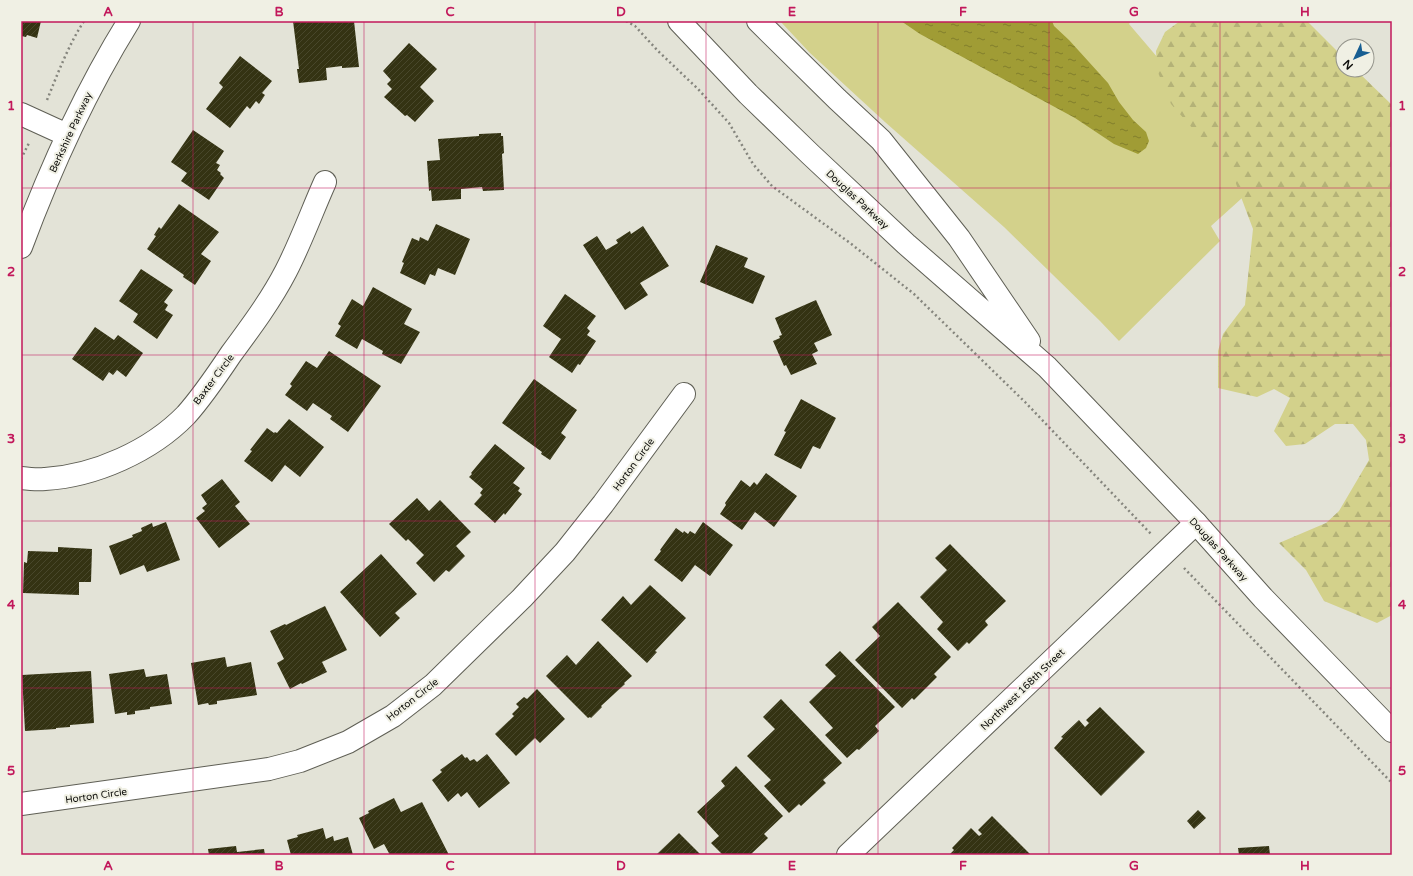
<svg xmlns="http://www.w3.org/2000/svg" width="1413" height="876" font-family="'Varela Round',sans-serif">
<defs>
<pattern id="forest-firs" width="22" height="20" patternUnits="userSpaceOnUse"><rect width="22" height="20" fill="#d3d18b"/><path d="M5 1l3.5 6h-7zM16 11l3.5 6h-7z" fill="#b4b277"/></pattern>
<pattern id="water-ripples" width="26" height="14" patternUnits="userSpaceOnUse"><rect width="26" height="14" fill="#a09c35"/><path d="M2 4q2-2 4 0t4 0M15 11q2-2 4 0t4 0" fill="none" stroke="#817e2b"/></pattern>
<pattern id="building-hatch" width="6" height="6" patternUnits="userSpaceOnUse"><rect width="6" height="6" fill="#343313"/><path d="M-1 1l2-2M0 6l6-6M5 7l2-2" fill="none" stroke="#48472b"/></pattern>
</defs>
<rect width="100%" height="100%" fill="#e3e3d7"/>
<!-- green -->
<path fill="#d3d18b" d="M780,21H1131L1129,24L1262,180L1211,226L1220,241L1119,341L1100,321L1004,227L885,122L810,53Z"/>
<!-- forest -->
<path fill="url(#forest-firs)" d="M1180,21H1307L1343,57V70H1356L1392,105V615L1377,623L1324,601L1306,570L1279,543L1326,523L1339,511L1369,460L1366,440L1353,424H1335L1305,444L1286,446L1274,431L1290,398L1274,389L1257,397L1218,388V351L1223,334L1245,305L1253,229L1232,173L1171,104L1157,70L1156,51L1165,32Z"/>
<!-- water -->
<path fill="url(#water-ripples)" d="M901,21H1052L1054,26L1069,40L1108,83L1119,102L1133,120L1146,132L1149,141L1146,148L1138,154L1114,144L1075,118L920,34Z"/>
<!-- building -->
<path fill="url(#building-hatch)" d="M21,21H41L37,38L27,35L26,37L21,36Z
M293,21H310V22L354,21L359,67L342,68V66L326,68L327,80L299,83L297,69H299Z
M409,43L437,69L420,87L434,101L415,122L407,115L405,116L384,97L392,89L387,84L391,80L383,71Z
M240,56L272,81L262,93L265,95L259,104L256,101L250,109L247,106L230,128L206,109L223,87L219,83Z
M193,130L224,151L216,163L220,165L217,170L221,173L220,174L224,178L209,200L181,181L187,173L171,162Z
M501,133V136H503L504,153L502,154L504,190L483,191L482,187L461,189V199L432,201L431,190L429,191L427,161L440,160L438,139L479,136V134Z
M179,204L219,232L201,254L211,261L195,285L183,277L184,275L147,249L156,236L154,235L159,227L161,229Z
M436,224L470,239L455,275L438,268L435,276L430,274L425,285L400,273L404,263L402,262L412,238L419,241L420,237L428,241Z
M643,226L669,266L640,283L648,295L625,310L583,245L597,236L606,250L618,243L616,240L630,231L631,234Z
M716,245L748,258L744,267L765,276L753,304L700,282Z
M141,269L173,290L164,302L168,305L165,310L173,315L157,339L133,322L138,314L119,301Z
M373,287L412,309L404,324L420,332L401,364L382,354L383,351L362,339L357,349L335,336L341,326L338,324L352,299L363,306Z
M565,294L596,316L587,328L590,331L587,335L596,341L580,365L578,364L572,373L549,357L561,339L543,326Z
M816,300L832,335L814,343L818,351L812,354L817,364L791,375L786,365L784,366L773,341L780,338L779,336L782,335L775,318Z
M95,327L114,340L118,335L143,353L126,377L117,370L113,375L109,372L103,381L72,359Z
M329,351L381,386L348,432L330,419L332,416L313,403L307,411L285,395L292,386L290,384L306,361L317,368Z
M534,379L577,410L561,433L566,437L550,460L541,454L542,452L502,423Z
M801,399L836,418L820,449L813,446L801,469L774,455L786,432L784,431Z
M289,419L324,447L300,477L285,465L272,482L244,461L252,451L250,450L267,428L274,433L275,432L277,433Z
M495,444L525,468L513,483L520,488L518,491L522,494L505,515L504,513L495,523L474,504L482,495L480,493L483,489L469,477L472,474L471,473Z
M766,473L797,496L774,527L755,512L742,530L720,514L726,505L725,503L741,480L750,487L754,482L757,485Z
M222,479L240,502L235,506L250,524L219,548L196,518L205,511L202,508L207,504L201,495Z
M417,498L429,511L440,500L471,532L456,546L465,556L449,572L446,570L434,582L416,563L424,555L408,539L406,541L389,524Z
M166,522L180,560L147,572L144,565L120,575L109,546L133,537L132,535L142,531L141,528L152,523L153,527Z
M703,522L733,545L710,576L695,565L682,582L654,560L661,551L660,550L676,528L683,533L684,531L688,534L690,531L695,534Z
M950,544L1006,601L985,621L988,625L969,644L967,642L958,651L937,629L943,622L920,597L947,570L935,558Z
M58,547L92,549L91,582H79V595L23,593L24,562L27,563L28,551L58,552Z
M381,554L417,594L395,613L400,618L380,637L340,592Z
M650,585L686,618L655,651L657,652L647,663L601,620L623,596L631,605Z
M898,602L951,657L934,674L937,677L914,700L912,698L902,708L855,660L880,636L872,627Z
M325,606L347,650L322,662L327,672L302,684L301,683L290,689L277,663L284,659L270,631L285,624L286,625Z
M598,641L632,676L624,683L625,684L601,706L602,707L591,718L590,717L588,718L546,676L567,655L576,665Z
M840,651L895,707L875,726L879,731L859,750L857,749L847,758L825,735L833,728L809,702L836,676L825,665Z
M225,657L227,667L251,662L257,695L217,701V704L209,705L208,703L198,705L191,663Z
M144,669L146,677L167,674L172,704L150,707V709L135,711V714L127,715V712L115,714L109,674Z
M91,671L94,723L70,725V727L56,728V729L25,731L22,675Z
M537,689L565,719L540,743L535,738L516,756L495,734L514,716L512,714L519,707L516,704L524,697L527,699Z
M781,699L842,763L823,780L826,783L801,806L799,804L789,813L764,786L771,780L747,756L775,729L763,717Z
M1100,707L1145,752L1101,796L1054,748L1063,738L1061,737L1079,720L1085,727L1089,723L1086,720Z
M462,754L465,758L467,757L470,761L474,759L477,762L487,754L510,783L479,808L467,792L461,797L458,793L448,802L432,780L442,772L440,770Z
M736,766L783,816L764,834L768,838L750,855H723L711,843L719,836L697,812L725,786L721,781Z
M394,798L401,812L422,802L449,855H390L384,844L374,849L359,818L369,813L368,811Z
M1198,810L1206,818L1194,829L1187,821Z
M992,816L1031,855H949L954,850L952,848L971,828L979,836L982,834L978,830Z
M323,828L326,839L333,836L334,841L348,837L353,855H291L287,840L298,837L297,835Z
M679,833L701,855H656Z
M236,846L237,852L264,849L265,855H209L208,849Z
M1269,846L1270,855H1239L1238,848Z"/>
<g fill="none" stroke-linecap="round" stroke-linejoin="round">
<!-- minor casing -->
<g stroke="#5f5f55" stroke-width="24">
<path id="minor" d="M21,114L67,135
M21,247C50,169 85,92 129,21
M21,478C29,479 37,480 45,479C95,476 151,451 186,415C203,396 217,375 231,354C251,327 271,300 286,271C301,242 312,211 325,182
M21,804L269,769L300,761L348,742L393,716L433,685L522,598L565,552L603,504L684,394
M848,855L1196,523"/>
</g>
<!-- major casing -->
<g stroke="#5f5f55" stroke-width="24">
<path id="major" d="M679,21L748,94L810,154L906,244L1047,367L1196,523L1263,598L1392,731
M758,21L837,99L881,140L959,238L1029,341"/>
</g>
<!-- path -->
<path stroke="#85857d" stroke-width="2.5" stroke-dasharray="2 3" stroke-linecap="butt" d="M626,21L635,26L658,51L698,89L729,123L753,164L772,186L850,243L914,294L1025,402L1151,534
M47,100C58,73 68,46 84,21
M21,159L29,143
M1184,568L1392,783"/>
<!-- minor -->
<use href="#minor" stroke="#fff" stroke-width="22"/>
<!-- major -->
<use href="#major" stroke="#fff" stroke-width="22"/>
</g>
<!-- grid -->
<path fill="none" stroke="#c2185b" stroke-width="1" stroke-opacity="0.55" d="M193,21V855M364,21V855M535,21V855M706,21V855M878,21V855M1049,21V855M1220,21V855M21,188H1392M21,355H1392M21,521H1392M21,688H1392"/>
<g text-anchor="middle" stroke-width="4" stroke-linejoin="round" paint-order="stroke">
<!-- street labels -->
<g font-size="10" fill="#0c0c09" stroke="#f0f0e4">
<text transform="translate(70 132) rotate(-65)" y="4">Berkshire Parkway</text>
<text transform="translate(858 199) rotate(43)" y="4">Douglas Parkway</text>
<text transform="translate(213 379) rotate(-53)" y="4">Baxter Circle</text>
<text transform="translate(633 464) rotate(-54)" y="4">Horton Circle</text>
<text transform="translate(1219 549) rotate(48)" y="4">Douglas Parkway</text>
<text transform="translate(1022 689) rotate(-44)" y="4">Northwest 168th Street</text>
<text transform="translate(412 699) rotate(-38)" y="4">Horton Circle</text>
<text transform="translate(96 795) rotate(-8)" y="4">Horton Circle</text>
</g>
</g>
<!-- border -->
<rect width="1413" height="876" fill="none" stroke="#f0f0e4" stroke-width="44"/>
<!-- north arrow -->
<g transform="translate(1355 58) rotate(226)"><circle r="19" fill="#f0f0e4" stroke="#95958c"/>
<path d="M0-3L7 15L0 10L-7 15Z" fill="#175e92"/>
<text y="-6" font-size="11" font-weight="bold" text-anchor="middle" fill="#0c0c09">N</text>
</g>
<rect x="22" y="22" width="1369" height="832" fill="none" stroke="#c2185b" stroke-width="1.5"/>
<g font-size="13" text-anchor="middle" font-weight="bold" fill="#c2185b">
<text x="108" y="16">A</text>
<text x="279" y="16">B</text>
<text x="450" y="16">C</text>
<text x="621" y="16">D</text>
<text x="792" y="16">E</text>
<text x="963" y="16">F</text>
<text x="1134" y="16">G</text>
<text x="1305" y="16">H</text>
<text x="11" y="110">1</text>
<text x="1402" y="110">1</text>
<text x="11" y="276">2</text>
<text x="1402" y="276">2</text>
<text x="11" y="443">3</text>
<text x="1402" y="443">3</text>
<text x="11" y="609">4</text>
<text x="1402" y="609">4</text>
<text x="11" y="775">5</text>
<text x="1402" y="775">5</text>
<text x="108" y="870">A</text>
<text x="279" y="870">B</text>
<text x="450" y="870">C</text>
<text x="621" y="870">D</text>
<text x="792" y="870">E</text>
<text x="963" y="870">F</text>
<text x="1134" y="870">G</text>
<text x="1305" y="870">H</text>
</g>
</svg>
